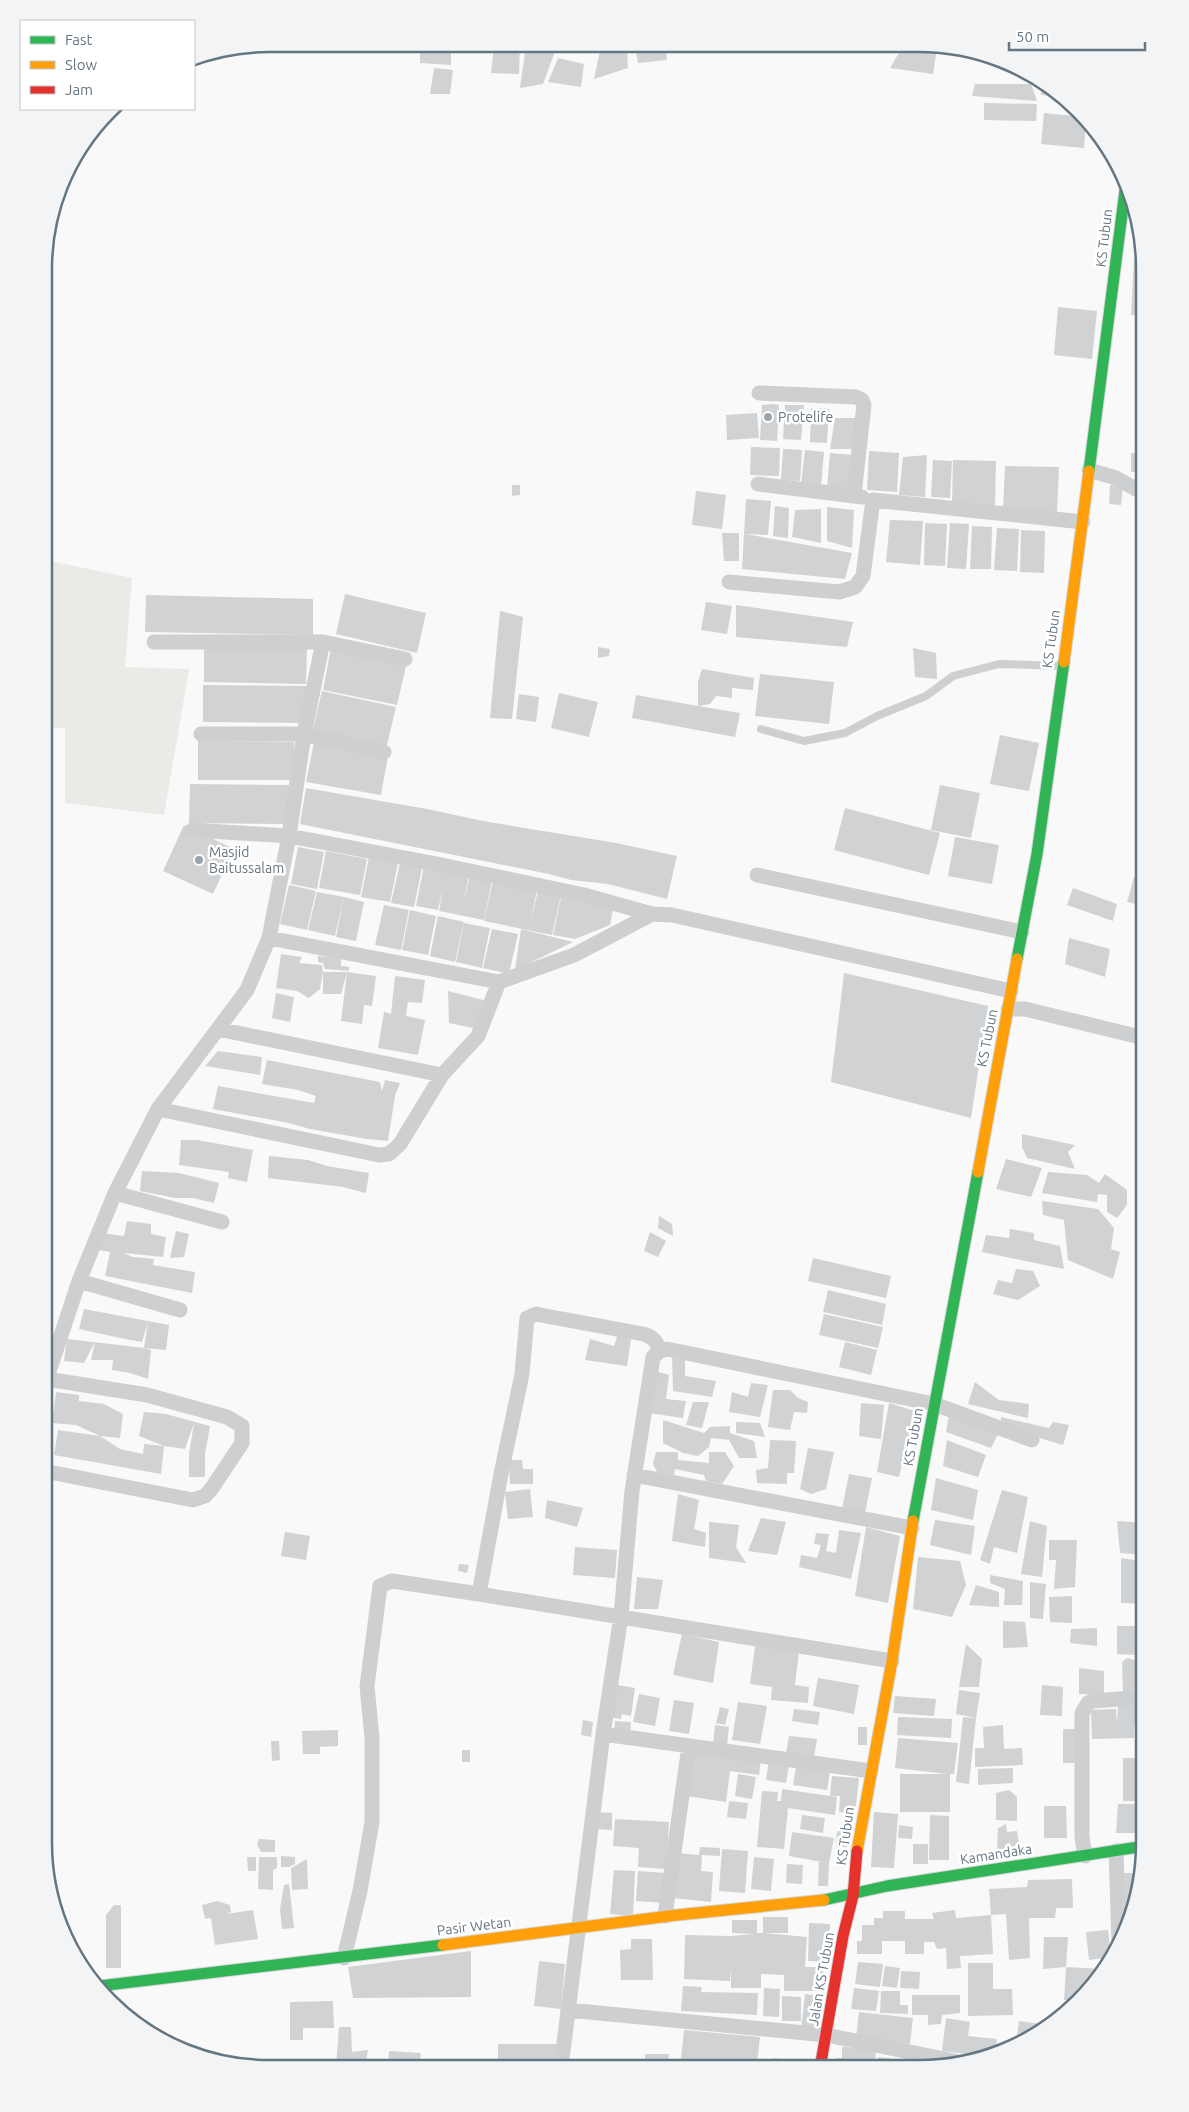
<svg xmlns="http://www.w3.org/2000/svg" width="1189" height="2112" font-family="Ubuntu,sans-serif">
<rect width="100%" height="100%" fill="#f9f9f9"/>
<!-- green -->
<path fill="#e8ebe6" d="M45,560L132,578L125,667L189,669L164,815L65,803V728H45Z"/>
<!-- building -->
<path fill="#d0d2d3" d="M420,45H451V65L420,63Z
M494,45H520L519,74L491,73Z
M526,45L557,46L543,84L520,88Z
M601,46H627L628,68L594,79Z
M635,46H665L667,60L638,63Z
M902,48H937L933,74L890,68Z
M558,58L584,64L581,87L548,82Z
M434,68L453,70L450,94H430Z
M1042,82L1065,97L1041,95Z
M975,84H1031L1037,101L972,96Z
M984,103L1037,104L1036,121L984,120Z
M1044,113L1084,117L1086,120L1084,148L1041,144Z
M1134,259H1144L1145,316L1131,315Z
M1058,307L1097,311L1092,359L1054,355Z
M772,404L779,405L777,441L760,440L762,405Z
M785,405H804L801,440L783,439Z
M811,408L829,409L827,443L810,442Z
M757,413L759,438L727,440L726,415Z
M835,418H858L854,449H830Z
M751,447L780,448L779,476L750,475Z
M783,449L802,450L800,481L781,480Z
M805,450L824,452L821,486L801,485Z
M869,451L899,453L897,492L867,490Z
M830,453L853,455L850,490L827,488Z
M1131,453H1145V483H1141V472H1131Z
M927,455L925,497L899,495L903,457Z
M933,460L952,461L950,498L931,497Z
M953,460L996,461L995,507L952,506Z
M1005,466L1059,467L1057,512L1003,511Z
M512,485H520V495L512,496Z
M1110,485L1123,486L1121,505L1109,504Z
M696,491L726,495L722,529L692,525Z
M746,499L771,501L768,535L745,534L852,553L845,579L742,569Z
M775,506L789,508L788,538L773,536Z
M827,507L854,510L852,548L827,541Z
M821,509V543L792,537L795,510Z
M890,520L923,521L920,565L886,562Z
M925,523L947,524L945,566L924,565Z
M950,523L969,524L966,569L947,568Z
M972,526L992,527L991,569H970Z
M997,528L1019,529L1017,571L994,570Z
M1021,530L1045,531L1044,573L1020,572Z
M722,533H739V561H724Z
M345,594L426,613L417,653L336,634Z
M146,595L313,599V635L145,632Z
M706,602L732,606L727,634L701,630Z
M736,605L853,622L847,647L736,637Z
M500,611L523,617L512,719L490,718Z
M204,646L307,647L306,684L204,682Z
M598,647L610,649L609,656L598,658Z
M331,648L407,662L397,705L323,690Z
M913,648L936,653L937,679L915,677Z
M702,669L754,678L753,690L732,688V698L716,696L710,704L698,706L740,713L735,737L632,718L636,695L698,706V681Z
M760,674L834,682L829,724L755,716Z
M203,685L306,686V723L203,722Z
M322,691L396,707L386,749L312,733Z
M559,693L598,702L589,737L551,728Z
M519,694L539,697L536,722L516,719Z
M1000,735L1039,743L1029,791L990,784Z
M198,741L294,742V780H198Z
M314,742L388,756L381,795L306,782Z
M190,784L290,785L285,824L189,823Z
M940,785L980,793L971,838L931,830Z
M306,788L427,809L483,821L616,843L677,856L667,899L608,884L571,880L549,874L300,824Z
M845,808L940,833L929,875L834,850Z
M184,825L234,849L213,894L163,871Z
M955,837L999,845L992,884L948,876Z
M298,847L324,852L317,889L291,884Z
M326,851L367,859L360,895L319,888Z
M369,857L398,863L390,902L361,897Z
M400,863L422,868L414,907L391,903Z
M424,866L469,876L463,903L470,876L492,881L484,920L439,911L443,888L438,910L416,906Z
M1134,877L1145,880V906L1127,902Z
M493,881L537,890L530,924L538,891L561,895L552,935L484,921Z
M289,885L316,891L307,930L280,924Z
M1073,888L1117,904L1113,921L1067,905Z
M317,892L344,897L335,936L308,930Z
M344,897L364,902L356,941L336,937Z
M561,897L613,909L610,925L575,939L553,935Z
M384,905L409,910L401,950L375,945Z
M410,910L436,916L428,955L402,950Z
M438,916L464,922L455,962L430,956Z
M464,923L490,928L482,968L456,962Z
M492,929L518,934L509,974L483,968Z
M521,929L573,942L515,970Z
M1069,938L1110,949L1105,977L1065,964Z
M281,954L302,957L299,963L322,965L323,972H347L341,994H323V972L320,989L309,998L297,991L276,988Z
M318,956L341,958V966L349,967V971L325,969L323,963L318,962Z
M347,972L376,976L372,1006L364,1005L362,1024L341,1021Z
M844,973L988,1006L971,1118L831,1082Z
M395,976L425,980L422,1003L408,1002L406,1016L425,1020L418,1055L378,1048L384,1012L391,1014Z
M448,991L487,1001L478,1029L449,1023Z
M276,993L294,997L290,1022L272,1018Z
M218,1051L262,1057L260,1075L205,1066Z
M267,1060L380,1082L382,1091L385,1080L400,1083L395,1096L388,1141L367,1139L310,1129L289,1123L213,1109L218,1086L314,1103L316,1096L298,1090L262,1084Z
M1022,1134L1075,1145L1068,1152L1075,1169L1027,1158L1022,1147Z
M181,1140H197L253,1150L247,1182L228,1178L229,1172L179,1165Z
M269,1156L308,1160L327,1166L369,1173L366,1193L343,1187L268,1178Z
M1006,1159L1042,1168L1031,1197L996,1189Z
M142,1171L179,1173L219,1183L214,1203L193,1198H175L140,1191Z
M1048,1172L1087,1175L1099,1183L1105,1174L1127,1190V1205L1117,1218L1107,1212V1195L1098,1194L1097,1202L1042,1193Z
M1042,1201L1098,1209L1114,1228L1111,1249L1120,1252L1113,1279L1068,1260L1064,1220L1043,1215Z
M659,1216L672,1224L673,1236L658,1228Z
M127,1221L151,1224V1234L166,1237L163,1257L123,1253L133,1257L154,1259L153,1265L195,1272L192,1293L105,1276L110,1252L99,1250L101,1233L124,1236Z
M1010,1229L1034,1233V1240L1060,1246L1064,1269L982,1252L986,1235L1009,1238Z
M176,1231L189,1234L184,1257L170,1258Z
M650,1232L666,1241L658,1257L644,1251Z
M813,1258L891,1276L886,1298L808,1281Z
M1016,1269L1033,1271L1040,1286L1018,1300L993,1294L998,1280L1012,1283Z
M828,1290L886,1304L882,1325L823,1312Z
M84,1309L169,1325L166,1350L144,1348L151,1350L148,1379L130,1373L112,1370L113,1360H91L95,1342L84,1363L64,1361L67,1339L144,1348L148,1322L142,1342L125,1339L79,1329Z
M824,1314L883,1327L878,1348L819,1335Z
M618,1334L631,1340L627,1366L585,1360L590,1339L614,1346Z
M845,1342L877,1350L871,1375L839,1367Z
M672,1355L685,1356V1376L716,1381L712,1397L673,1391Z
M656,1371L669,1375L666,1399L686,1401L683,1418L648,1413Z
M975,1382L999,1400L1029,1404L1028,1418L968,1404Z
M751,1383L768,1385L760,1417L729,1412L732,1392L748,1397Z
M773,1390H790L798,1398L808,1402L807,1413L794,1412L790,1430L768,1427Z
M56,1392L79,1395V1401L104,1404L123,1414L120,1438L100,1436L76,1425L52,1423Z
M693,1402H709L702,1428L686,1425Z
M861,1403L884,1405L881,1439L859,1436Z
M889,1403L915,1411L899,1477L877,1472Z
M144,1412L166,1414L210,1426L205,1454V1477H189V1454L194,1423L185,1449L164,1446L161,1474L54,1455L58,1430L100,1436L120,1449L143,1454L144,1444L164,1446L139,1436Z
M949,1415L999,1432L991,1448L946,1432Z
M1001,1417L1049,1428L1053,1422L1069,1425L1063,1445L1000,1426Z
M663,1420L704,1433L710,1427L730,1426V1433L754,1441L757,1458H739L729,1440L711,1438L709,1447L698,1456L683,1453L663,1443Z
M736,1422L760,1423L765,1437L736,1433Z
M770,1440L796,1441L794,1473H787V1484L757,1483L756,1470L768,1468Z
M947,1440L986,1455L978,1477L943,1466Z
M808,1448L834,1452L826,1489L811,1494L800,1489Z
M656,1452H678V1460L709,1463V1452H725L734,1466L722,1484L706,1481L704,1475L675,1469L674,1475L657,1472L653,1464Z
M509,1460H522L523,1469H533V1484H510Z
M849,1474L872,1478L865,1513L842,1509Z
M936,1478L978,1490L973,1520L931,1510Z
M530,1489L533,1517L508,1519L505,1492Z
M1002,1490L1028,1497L1017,1553L994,1547L990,1564L980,1560Z
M678,1494L699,1500L694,1529L706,1533L705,1547L672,1541Z
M547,1500L583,1508L577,1527L545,1518Z
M761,1518L786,1522L777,1555L748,1551Z
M935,1520L975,1526L971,1555L930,1545Z
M1030,1521L1047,1526L1042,1577L1021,1574Z
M1117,1521L1145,1523V1555L1120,1553Z
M709,1522L739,1525L736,1547L746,1563L709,1558Z
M866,1527L900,1536L888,1603L855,1596Z
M839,1530L861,1533L851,1579L799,1567L801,1555L817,1558L821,1545L814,1544L816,1533L829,1534L826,1551L836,1553Z
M285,1532L310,1536L306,1560L281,1556Z
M1049,1540H1077L1075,1587L1054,1589L1056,1560H1049Z
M575,1547L617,1550L615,1578L573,1575Z
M918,1557L960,1561L966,1585L952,1617L913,1609Z
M1121,1558L1142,1561L1145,1604L1121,1603Z
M459,1564L469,1565L467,1573L458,1571Z
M990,1575L1023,1581L1022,1605H1004L1005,1589L990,1583Z
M637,1577L663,1580L658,1609H634Z
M1030,1582L1046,1584L1043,1619L1030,1618Z
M976,1585L999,1592V1607L969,1605Z
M1072,1596V1623L1050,1622L1049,1597Z
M1003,1621L1025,1622L1028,1647L1003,1648Z
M1117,1626H1136L1137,1655L1117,1654Z
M1097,1628V1646L1070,1643L1071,1629Z
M682,1634L719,1642L713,1683L673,1675Z
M966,1644L982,1659L979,1687H959Z
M755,1646L799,1651L795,1685L809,1687L808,1703L771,1700L772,1687L750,1684Z
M1127,1658L1144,1662L1145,1692L1123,1693L1122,1662Z
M1079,1668L1104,1671V1695L1079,1694Z
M818,1678L859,1685L854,1714L813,1706Z
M612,1684L635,1688L631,1716L622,1714L621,1719L608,1717Z
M1042,1685L1063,1687L1062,1716L1040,1715Z
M959,1690L980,1693L976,1718L956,1714Z
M639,1694L660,1698L655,1726L633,1722Z
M895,1696L936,1699L934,1716L893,1713Z
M674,1700L694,1703L689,1734L669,1731Z
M738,1702L767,1706L760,1744L732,1740Z
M1142,1704V1723L1134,1725V1738L1092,1739L1091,1710L1116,1709L1117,1724L1118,1705Z
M720,1707L729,1709L725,1725L716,1723Z
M794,1709L820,1712L818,1725L792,1721Z
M898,1717L952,1719L951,1738L897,1735Z
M963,1717L976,1718L969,1784L956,1782Z
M583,1720L593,1722L591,1737L581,1735Z
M615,1721L631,1722L630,1735L614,1734Z
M715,1725L729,1727L727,1746L713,1745Z
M1003,1725L1004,1749L1022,1748L1023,1765L975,1767V1748H984L983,1727Z
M858,1727H867V1745H858Z
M1063,1729H1080L1079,1763H1063Z
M338,1730V1746L320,1747V1754H303L302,1731Z
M789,1736L817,1739L814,1757L786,1753Z
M898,1738L958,1743L954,1774H950V1812H900V1774H947L895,1768Z
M271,1741H279L280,1760L272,1761Z
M462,1750H470V1762H462Z
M693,1751L761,1760L759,1775L730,1771L726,1802L687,1796Z
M1123,1758H1145V1801H1123Z
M769,1761L789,1764L786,1783L766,1780Z
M796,1767L830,1772L827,1790L793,1785Z
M1013,1768V1783L978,1785V1769Z
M738,1774L756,1777L752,1799L735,1796Z
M832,1776L859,1778L855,1814L839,1812L840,1796H830Z
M782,1789L837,1797L835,1815L788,1808L784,1849L757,1847L762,1791L778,1792L777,1801H781Z
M1009,1790L1017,1797V1821L996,1820V1793Z
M729,1801L748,1803L746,1819L727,1817Z
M1118,1804H1145V1833H1116Z
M1044,1806H1066L1067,1838H1044Z
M596,1812L612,1813V1830L596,1829Z
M874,1812L898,1814L894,1868L871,1867Z
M802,1815L825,1818L823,1833L800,1829Z
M930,1815L949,1816V1860H929Z
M615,1819L669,1822L666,1869L638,1867L639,1848L613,1846Z
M1006,1824L1007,1832L1017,1831L1020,1849H997L998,1828Z
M899,1825L913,1827L912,1839L898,1838Z
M837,1831L847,1832V1847H836Z
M792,1832L834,1838L829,1863L828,1886H818L819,1862L827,1863L789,1856Z
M259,1839L275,1840V1852H261L257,1844Z
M913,1844H928V1864H913Z
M700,1847L720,1848V1856L702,1855L701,1871L713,1872L711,1902L673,1898L677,1853L699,1855Z
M722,1849L748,1851L745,1893L719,1891Z
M281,1856L295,1857V1864L289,1867H281Z
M247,1857H256V1871H248Z
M259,1857H277V1868L273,1870V1890L258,1889Z
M754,1857L774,1859L771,1891L751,1889Z
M307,1859L308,1889L292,1890L291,1868Z
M787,1864L803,1865L802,1884L786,1883Z
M614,1870L635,1871L633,1916L610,1914Z
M638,1871L666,1873L664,1903L636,1901Z
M1124,1873H1141L1128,1929L1125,1935Z
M1072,1879L1073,1908H1056L1055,1918H1029L1030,1958L1009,1960L1006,1914L991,1915L989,1889L1027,1887L1028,1880Z
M289,1884L294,1928L282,1929L280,1909L284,1885Z
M217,1901L230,1905L231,1912L226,1914L253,1910L258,1939L215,1945L211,1918L205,1919L202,1905Z
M114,1905H121V1968H106V1915Z
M955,1910L956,1918L991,1915L993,1954L960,1956L961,1968L947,1969L946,1948L937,1949L934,1942H924V1954H905V1941H882V1954H857V1941H862V1925H874V1918H883V1911H905V1919H934L932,1913Z
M763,1917H788V1933H764L807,1937L805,1967H823L821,1991H784V1975L761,1974V1988H731V1969L730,1981L684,1979L685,1935L731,1936L754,1934L732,1933V1920H757V1933H763Z
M809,1923L830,1924L828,1962L808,1961Z
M1108,1930L1111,1957L1089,1960L1086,1932Z
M1044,1937H1068L1066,1967L1043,1969Z
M631,1939H652L653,1980H621L620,1950L631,1949Z
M471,1951V1997L353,1998L348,1967Z
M539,1961L565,1964L561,2009L534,2006Z
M858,1962L883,1964L880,1987L855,1984Z
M968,1963H993V1989H1012L1013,2015L968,2016Z
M885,1966L900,1968L897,1988L882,1986Z
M1066,1967L1103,1969V1973L1098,1980L1077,2001L1064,2000Z
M901,1971L920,1972L919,1989L900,1988Z
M683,1986L702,1987L701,1992L758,1993L757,2015L681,2011Z
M764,1988L780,1989L779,2017L763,2016Z
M854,1988L879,1991L876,2011L851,2009Z
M881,1991H900V2005H908V2014L880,2013Z
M805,1994L823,1996L819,2033L801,2031Z
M912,1995H960V2013L942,2015L941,2024L928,2025V2015H912Z
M782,1996L801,1997V2021H782Z
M333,2001L334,2028H303V2040H290V2002Z
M859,2012L913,2018L910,2044L856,2038Z
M946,2018L970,2022L968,2036L997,2039L996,2055L990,2057L942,2051Z
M1019,2021L1041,2024L1040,2033L1016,2044Z
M339,2027H351L352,2052L368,2050L365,2067H336Z
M684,2030L760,2037L757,2064L772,2066L773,2058L809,2062L808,2068H680Z
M498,2044H559L558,2067H498Z
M842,2047L876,2049L875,2064L855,2062L854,2068H835L836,2058H842Z
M389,2051L421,2053L419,2067H388Z
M645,2054H669L668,2068L645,2067Z
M878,2057L902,2060L901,2068H877Z"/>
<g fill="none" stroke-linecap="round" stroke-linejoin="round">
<!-- fast casing -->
<g stroke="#d5d6d7" stroke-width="13">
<path id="fast" d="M1089,471L1126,183
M1017,959L1037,854L1064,662
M913,1521L978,1172
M824,1900L887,1886L1145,1846
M99,1986L443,1945"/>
</g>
<!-- slow casing -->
<g stroke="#d5d6d7" stroke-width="13">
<path id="slow" d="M1064,662L1089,471
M978,1172L1017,959
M857,1851L892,1661L913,1521
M443,1945L677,1915L824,1900"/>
</g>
<!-- jam casing -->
<g stroke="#d5d6d7" stroke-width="13">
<path id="jam" d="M820,2068L843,1936L853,1896L857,1851"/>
</g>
<!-- lane -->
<path stroke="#cecfd0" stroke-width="8" d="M761,729L804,741L845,733L877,716L926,696L953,676L999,664L1061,666"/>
<!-- street -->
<path stroke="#cecfd0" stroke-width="15" d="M759,393L856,397L862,400L864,405L854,495
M1089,470L1116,478L1145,494
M758,484L862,497
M729,582L839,592L855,587L863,576L873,500L1083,522
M154,642H323L405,659
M201,734H304L384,752
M192,830L289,836L437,864L584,895L652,914L672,915L1011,991
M757,875L1022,932
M269,938L499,982L574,955L652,914
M1008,1009H1025L1140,1037
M218,1029L442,1075
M158,1109L379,1155L389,1154L400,1144L442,1075L478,1036L499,982
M115,1193L222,1222
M79,1281L180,1310
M660,1351C656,1341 654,1337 643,1334L546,1316L536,1314L527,1318L522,1374L501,1474L479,1594L892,1661
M44,1387L79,1281L115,1193L158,1109L247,990L269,938L289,836L304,734L323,642
M44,1471L193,1500L205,1496L212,1488L242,1443V1426L227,1417L147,1395L47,1379
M634,1475L912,1528
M603,1734L871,1771
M1116,1851L1119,1944
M1085,1856L1082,1837V1713L1088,1703L1093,1701L1145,1697
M665,1916L689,1746
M344,1958L360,1891L372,1822V1738L367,1686L380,1586L392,1581L479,1594
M568,2010L826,2035L959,2062
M561,2067L603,1734L621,1616L632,1491L653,1357L660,1351L667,1349L934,1404L1032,1440"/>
<!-- fast -->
<use href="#fast" stroke="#30b455" stroke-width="11"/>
<!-- slow -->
<use href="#slow" stroke="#ff9f0a" stroke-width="11"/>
<!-- jam -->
<use href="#jam" stroke="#e5322d" stroke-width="11"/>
</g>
<!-- markers -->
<g fill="#99a4ac" stroke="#fff" stroke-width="2">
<circle cx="768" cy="417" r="5"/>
<circle cx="199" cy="860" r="5"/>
</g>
<g text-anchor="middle" stroke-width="5" stroke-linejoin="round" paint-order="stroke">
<!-- street labels -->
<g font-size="14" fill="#657683" stroke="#fff">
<text transform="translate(1104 238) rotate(-83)" y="5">KS Tubun</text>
<text transform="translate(1051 639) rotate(-82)" y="5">KS Tubun</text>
<text transform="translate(987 1038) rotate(-79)" y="5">KS Tubun</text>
<text transform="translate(913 1437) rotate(-80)" y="5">KS Tubun</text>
<text transform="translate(845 1836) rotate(-82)" y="5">KS Tubun</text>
<text transform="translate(996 1854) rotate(-9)" y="5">Kamandaka</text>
<text transform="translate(474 1926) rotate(-7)" y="5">Pasir Wetan</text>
<text transform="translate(821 1979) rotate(-80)" y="5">Jalan KS Tubun</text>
</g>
<!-- poi labels -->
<g font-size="14" fill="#657683" stroke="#fff" text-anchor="start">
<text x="778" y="422">Protelife</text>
<text x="209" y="857">Masjid<tspan x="209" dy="16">Baitussalam</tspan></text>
</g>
</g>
<!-- crop -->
<path d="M0 0H1189V2112H0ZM269 52H919A217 217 0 0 1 1136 269V1843A217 217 0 0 1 919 2060H269A217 217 0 0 1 52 1843V269A217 217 0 0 1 269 52Z" fill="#f3f4f5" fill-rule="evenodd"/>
<path fill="none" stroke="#657683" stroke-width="2.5" d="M269 52H919A217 217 0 0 1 1136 269V1843A217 217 0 0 1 919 2060H269A217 217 0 0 1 52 1843V269A217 217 0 0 1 269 52Z"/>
<!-- legend -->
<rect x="20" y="20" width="175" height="90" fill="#ffffff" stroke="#c1c8cd"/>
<rect x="30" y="36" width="25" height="8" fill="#30b455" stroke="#c1c8cd"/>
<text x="65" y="45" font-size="15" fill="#657683">Fast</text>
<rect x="30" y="61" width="25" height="8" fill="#ff9f0a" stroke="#c1c8cd"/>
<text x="65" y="70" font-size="15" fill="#657683">Slow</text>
<rect x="30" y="86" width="25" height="8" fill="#e5322d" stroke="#c1c8cd"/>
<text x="65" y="95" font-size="15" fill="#657683">Jam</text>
<!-- scale -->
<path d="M1009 42v8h136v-8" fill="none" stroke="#657683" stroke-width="2.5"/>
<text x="1016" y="42" font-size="15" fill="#657683" stroke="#ffffff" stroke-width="4" paint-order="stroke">50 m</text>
</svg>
